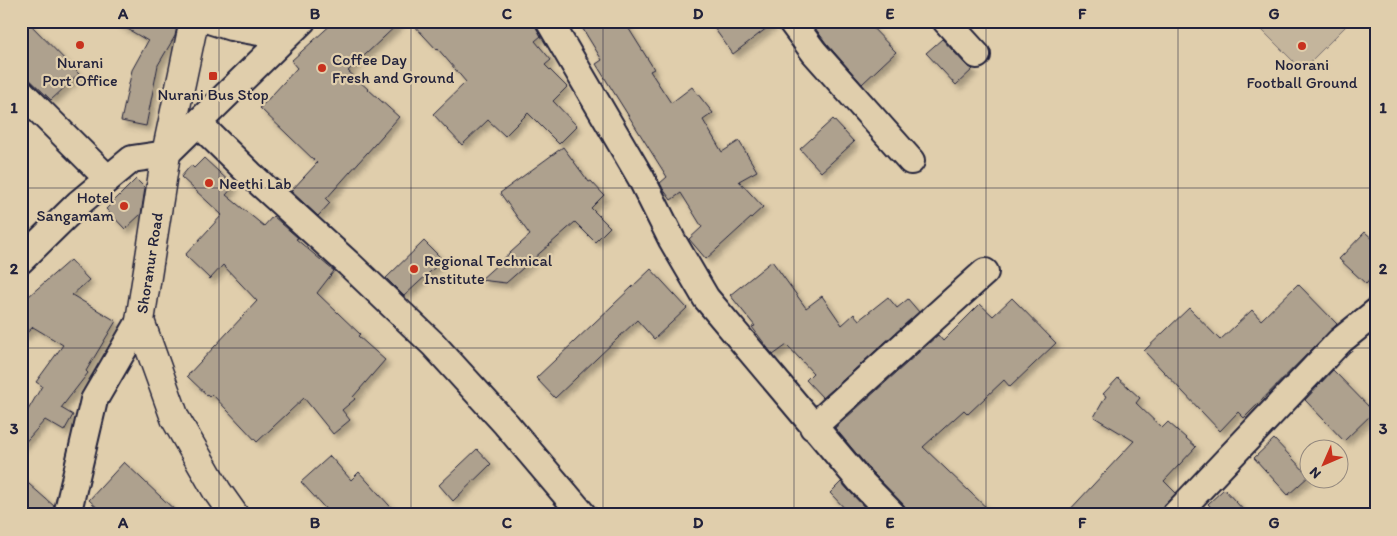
<svg xmlns="http://www.w3.org/2000/svg" width="1397" height="536" font-family="Itim,sans-serif">
<defs>
<filter id="shadow"><feDropShadow dx="4.5" dy="4.5" stdDeviation="2.5" flood-color="#0004"/></filter>
</defs>
<rect width="100%" height="100%" fill="#e0ceac"/>
<filter id="ink" filterUnits="userSpaceOnUse"><feTurbulence type="fractalNoise" baseFrequency=".02" numOctaves="2"/><feDisplacementMap in="SourceGraphic" scale="10" xChannelSelector="R" yChannelSelector="G"/><feConvolveMatrix kernelMatrix="1 2 1 2 8 2 1 2 1" color-interpolation-filters="sRGB"/></filter>
<g filter="url(#ink)">
<!-- pitch -->
<path fill="#c4b59c" stroke="#736c6c" d="M1253,21H1351L1302,70Z"/>
<!-- building -->
<path fill="#aea18e" stroke="#22223b" filter="url(#shadow)" d="M21,21H27L79,74L51,100L21,71Z
M114,21H178L175,36L158,65L146,126L121,121L132,70L148,41Z
M335,21H401L348,71L399,117L326,199L330,203L318,216L291,191L317,163L260,108L297,68L291,61Z
M410,21H534L541,36L535,41L551,60L545,65L567,87L553,101L577,126L559,144L528,113L505,136L488,120L462,145L433,114L466,82L438,49L437,50Z
M578,21H624L654,69L650,71L671,103L692,87L713,113L703,120L722,152L739,141L757,171L739,181L763,207L706,259L689,239L702,227L681,193L671,200L663,189L660,183L667,177L596,64L602,60Z
M709,21H776L733,54Z
M810,21H866L896,52L862,84L826,43Z
M942,39L966,65L973,69L956,85L926,53Z
M833,119L854,142L821,172L800,149Z
M563,147L589,182L591,181L604,195L591,208L610,227L595,242L575,222L506,283L480,280L530,235L500,193Z
M204,158L234,186L226,195L264,226L273,216L298,238L296,239L334,271L317,293L360,334L358,336L385,360L353,397L355,399L342,410L350,420L333,434L304,398L257,442L212,394L209,397L187,376L257,301L223,265L210,279L185,255L222,215L181,177L191,165L194,168Z
M136,179L145,188L141,214L125,229L106,209Z
M1365,232L1376,242V273L1366,284L1339,259Z
M424,241L443,260L404,296L386,278Z
M70,260L89,280L72,295L116,321L86,371L88,373L61,408L73,415L64,431L45,420L21,447V422L42,386L36,382L63,345L33,327L21,338V303Z
M772,261L806,308L822,296L842,325L854,314L859,320L888,297L897,308L908,299L919,312L823,398L806,380L813,373L787,345L773,355L752,327L755,326L730,295Z
M651,269L687,308L654,339L637,320L555,398L536,378Z
M1298,284L1337,324L1244,418L1238,412L1220,431L1144,351L1189,308L1220,340L1252,310L1261,320Z
M1012,298L1056,343L1010,387L1004,380L968,414L964,410L923,447L994,515H908L904,505L871,471L835,428L938,335L943,341L980,304L993,316Z
M1333,370L1374,412L1344,441L1305,400Z
M1118,378L1140,398L1136,403L1162,428L1168,422L1196,447L1164,481L1176,493L1164,505L1160,515H1065L1134,441L1094,417L1106,396L1103,394Z
M1274,439L1309,476L1288,495L1254,458Z
M477,449L491,464L453,501L439,485Z
M330,456L351,480L359,472L398,515H331L301,482Z
M124,462L180,515H105L89,500Z
M21,477L54,506L52,515H21Z
M841,482L849,491L872,515H851L830,493Z
M1224,489L1248,515H1218L1208,504Z"/>
<g fill="none" stroke-linecap="round" stroke-linejoin="round">
<!-- minor casing -->
<g stroke="#22223b" stroke-width="30">
<path id="minor" d="M212,21L231,27L265,33L295,21
M549,21L641,178L672,240L706,298L860,481L893,515
M791,21L814,52L911,161
M946,21L977,55
M21,92L107,178
M198,123L250,174L349,264L433,344L506,424L583,515
M21,260L79,203L132,159L166,154L302,21
M813,427L985,272
M67,515L94,400L140,321
M1175,515L1340,341L1376,312"/>
</g>
<!-- secondary casing -->
<g stroke="#22223b" stroke-width="31">
<path id="secondary" d="M194,21L166,154L140,321L175,418L217,491L234,515"/>
</g>
<!-- minor -->
<use href="#minor" stroke="#e0ceac" stroke-width="26"/>
<!-- secondary -->
<use href="#secondary" stroke="#e0ceac" stroke-width="28"/>
</g>
</g>
<!-- grid -->
<path fill="none" stroke="#22223b" stroke-width="1" stroke-opacity="0.55" d="M219,21V515M411,21V515M603,21V515M794,21V515M986,21V515M1178,21V515M21,188H1376M21,348H1376"/>
<!-- markers -->
<g fill="#c8321e" stroke="#e0ceac" stroke-width="2">
<circle cx="80" cy="45" r="5"/>
<circle cx="1302" cy="46" r="5"/>
<circle cx="322" cy="68" r="5"/>
<rect x="208" y="71" width="10" height="10" rx="2.5"/>
<circle cx="209" cy="183" r="5"/>
<circle cx="124" cy="206" r="5"/>
<circle cx="414" cy="269" r="5"/>
</g>
<g text-anchor="middle" stroke-width="4.5" stroke-linejoin="round" paint-order="stroke">
<!-- poi labels -->
<g font-size="16" fill="#22223b" stroke="#e0ceac" text-anchor="start">
<text x="332" y="65">Coffee Day<tspan x="332" dy="18">Fresh and Ground</tspan></text>
<text x="80" y="68" text-anchor="middle">Nurani<tspan x="80" dy="18">Port Office</tspan></text>
<text x="1302" y="70" text-anchor="middle">Noorani<tspan x="1302" dy="18">Football Ground</tspan></text>
<text x="213" y="100" text-anchor="middle">Nurani Bus Stop</text>
<text x="219" y="189">Neethi Lab</text>
<text x="114" y="203" text-anchor="end">Hotel<tspan x="114" dy="18">Sangamam</tspan></text>
<text x="424" y="266">Regional Technical<tspan x="424" dy="18">Institute</tspan></text>
</g>
<!-- street labels -->
<g font-size="16" fill="#22223b" stroke="#e0ceac">
<text transform="translate(149 263) rotate(-81)" y="6">Shoranur Road</text>
</g>
</g>
<!-- margin -->
<rect width="1397" height="536" fill="none" stroke="#e0ceac" stroke-width="55"/>
<!-- north arrow -->
<g transform="translate(1324 464) rotate(225)"><circle r="24" fill="#e0ceac" stroke="#94897f"/>
<path d="M0-4L9 19L0 12L-9 19Z" fill="#c8321e"/>
<text y="-8" font-size="14" font-weight="bold" text-anchor="middle" fill="#22223b">N</text>
</g>
<rect x="28" y="28" width="1342" height="480" fill="none" stroke="#22223b" stroke-width="2"/>
<g font-size="16" text-anchor="middle" font-weight="bold" fill="#22223b">
<text x="123" y="19">A</text>
<text x="315" y="19">B</text>
<text x="507" y="19">C</text>
<text x="698" y="19">D</text>
<text x="890" y="19">E</text>
<text x="1082" y="19">F</text>
<text x="1274" y="19">G</text>
<text x="14" y="113">1</text>
<text x="1383" y="113">1</text>
<text x="14" y="274">2</text>
<text x="1383" y="274">2</text>
<text x="14" y="434">3</text>
<text x="1383" y="434">3</text>
<text x="123" y="528">A</text>
<text x="315" y="528">B</text>
<text x="507" y="528">C</text>
<text x="698" y="528">D</text>
<text x="890" y="528">E</text>
<text x="1082" y="528">F</text>
<text x="1274" y="528">G</text>
</g>
</svg>
